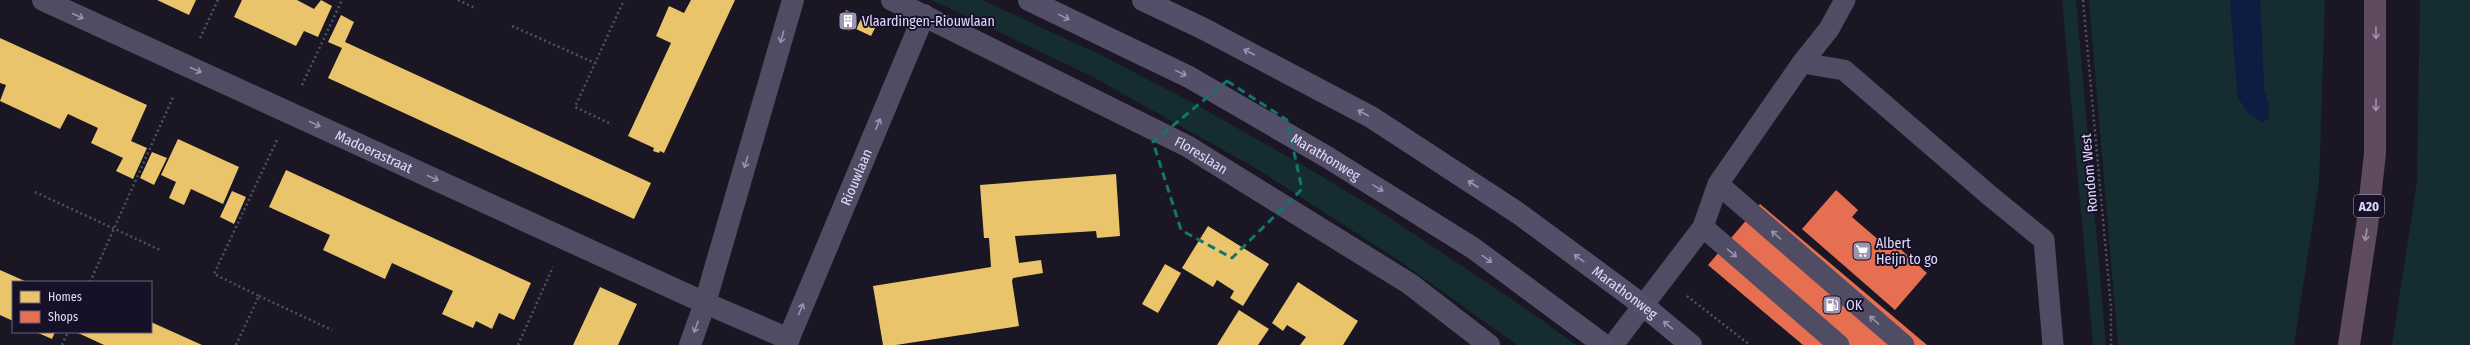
<svg xmlns="http://www.w3.org/2000/svg" width="2470" height="345" font-family="'Fira Sans Condensed',sans-serif">
<rect width="100%" height="100%" fill="#1a1623"/>
<!-- green -->
<path fill="#152d30" d="M932,0H982L1099,54L1191,102L1308,168L1384,214L1528,310L1576,345H1517L1401,262L1259,170L1091,76Z
M2062,0H2076L2106,345H2093Z
M2089,0H2230L2238,98L2268,119L2269,106L2264,90L2260,0H2325L2319,183L2294,345H2118Z
M2420,0H2470V345H2392L2417,182Z"/>
<!-- water -->
<path fill="#0e1c43" d="M2230,0H2260L2264,89L2269,106L2268,119L2262,122L2249,114L2238,98Z"/>
<!-- homes -->
<path fill="#e9c46a" d="M157,0H196L189,15Z
M242,0H297L314,9L321,0L332,6L318,37L304,31L296,46L234,17Z
M691,0H735L664,153L660,151L659,153L653,151L654,148L628,136L671,43L656,36L669,6L684,13Z
M846,10L856,15L849,31L839,26Z
M341,15L354,22L345,42L651,183L634,219L328,78L342,48L328,42Z
M862,17L877,24L871,36L856,29Z
M0,38L147,105L131,141L147,148L133,179L116,171L123,158L91,143L98,128L68,114L60,129L0,101L6,85L0,83Z
M178,139L239,167L223,204L191,189L184,205L169,198L176,182L161,175Z
M152,152L167,158L154,185L140,178Z
M286,170L531,283L514,320L499,313L492,329L476,321L473,328L442,314L453,291L392,263L385,279L323,250L330,235L269,207Z
M1116,174L1120,236L1097,238L1096,231L1015,236L1019,263L1041,260L1043,273L1013,278L1012,281L1019,326L896,345H883L873,286L991,267L989,238H984L980,185Z
M232,191L246,197L234,224L220,217Z
M1208,226L1269,264L1243,306L1230,298L1234,291L1217,280L1213,287L1182,268Z
M1165,264L1181,273L1158,313L1142,304Z
M0,270L27,282H13V321L0,315Z
M1298,282L1358,321L1343,345H1300L1306,337L1287,325L1283,331L1272,323Z
M600,287L637,304L618,345H573Z
M1239,310L1269,329L1258,345H1217Z
M151,322L202,345H104L76,332H151Z
M36,332H55L52,339Z"/>
<!-- shops -->
<path fill="#e76f51" d="M1836,190L1858,210L1852,217L1881,242L1886,236L1927,273L1895,310L1802,229Z
M1760,204L1927,345H1803L1708,265Z"/>
<g fill="none" stroke-linecap="round" stroke-linejoin="round">
<!-- path -->
<path stroke="#4a5564" stroke-width="2.5" stroke-dasharray="2 3" stroke-linecap="butt" d="M458,0L475,8
M2083,0L2111,307V345
M512,26L595,63
M200,38L218,0
M302,85L342,0
M609,123L575,107L624,0
M35,192L160,250
M90,282L174,95
M259,296L332,330
M1687,296L1750,345
M62,345L68,332
M236,345L259,296L214,274L277,140
M518,345L553,267"/>
<!-- lane -->
<path stroke="#4f4c63" stroke-width="21" d="M1802,63L1844,70L1989,195L2044,240L2053,345
M1718,184L1904,345
M1703,227L1839,345
M1613,345L1703,227L1718,184L1802,63L1829,29L1845,0"/>
<!-- street -->
<g stroke="#4f4c63" stroke-width="22">
<path id="s1" d="M43,0L705,303L789,339"/>
<path id="s2" d="M892,0L1187,146L1410,284L1489,345"/>
<path d="M690,345L705,303L793,0"/>
<path id="s3" d="M786,345L924,15"/>
</g>
<!-- secondary -->
<g stroke="#534f69" stroke-width="22">
<path id="s4" d="M1029,0L1189,77L1327,157L1473,248L1604,345"/>
<path id="s5" d="M1143,0L1204,29L1371,117L1518,213L1644,306L1691,345"/>
</g>
<!-- highway -->
<path stroke="#5e4b5f" stroke-width="22" d="M2349,345L2367,226L2375,153V0"/>
</g>
<!-- one-way arrows -->
<defs><path id="oneway-shaft" d="M-6 0H5M1.5-3L5.5 0L1.5 3" fill="none" stroke-width="1.6" stroke-linecap="round" stroke-linejoin="round"/></defs>
<g stroke="#9893b0">
<use href="#oneway-shaft" transform="translate(78 16) rotate(25)"/>
<use href="#oneway-shaft" transform="translate(782 37) rotate(106)"/>
<use href="#oneway-shaft" transform="translate(196 70) rotate(24)"/>
<use href="#oneway-shaft" transform="translate(315 124) rotate(25)"/>
<use href="#oneway-shaft" transform="translate(878 124) rotate(-67)"/>
<use href="#oneway-shaft" transform="translate(746 162) rotate(106)"/>
<use href="#oneway-shaft" transform="translate(433 178) rotate(25)"/>
<use href="#oneway-shaft" transform="translate(1776 235) rotate(-139)"/>
<use href="#oneway-shaft" transform="translate(1732 253) rotate(41)"/>
<use href="#oneway-shaft" transform="translate(801 309) rotate(-68)"/>
<use href="#oneway-shaft" transform="translate(1874 320) rotate(-139)"/>
<use href="#oneway-shaft" transform="translate(696 327) rotate(110)"/>
</g>
<g stroke="#9a94b4">
<use href="#oneway-shaft" transform="translate(1064 17) rotate(26)"/>
<use href="#oneway-shaft" transform="translate(1249 52) rotate(-152)"/>
<use href="#oneway-shaft" transform="translate(1181 73) rotate(26)"/>
<use href="#oneway-shaft" transform="translate(1363 113) rotate(-152)"/>
<use href="#oneway-shaft" transform="translate(1473 184) rotate(-147)"/>
<use href="#oneway-shaft" transform="translate(1378 188) rotate(32)"/>
<use href="#oneway-shaft" transform="translate(1579 258) rotate(-144)"/>
<use href="#oneway-shaft" transform="translate(1487 259) rotate(36)"/>
<use href="#oneway-shaft" transform="translate(1668 325) rotate(-140)"/>
</g>
<g stroke="#a092ae">
<use href="#oneway-shaft" transform="translate(2376 33) rotate(89)"/>
<use href="#oneway-shaft" transform="translate(2376 105) rotate(91)"/>
<use href="#oneway-shaft" transform="translate(2366 235) rotate(99)"/>
</g>
<!-- marked area -->
<path fill="none" stroke="#0f766e" stroke-width="3" stroke-dasharray="8 5" stroke-linejoin="round" d="M1227,81L1287,120L1302,189L1232,258L1181,230L1153,142Z"/>
<!-- icons -->
<defs>
<g id="building-square" transform="scale(1)"><rect x="-9" y="-9" width="18" height="18" rx="4" fill="#9b95b1" stroke="#171128"/><path d="M-4-6H4V6H1V3H-1V6H-4ZM-2.5-4.3h1.7v1.8h-1.7ZM.8-4.3h1.7v1.8H.8ZM-2.5-1h1.7V.8h-1.7ZM.8-1h1.7V.8H.8Z" fill="#fff"/></g>
<g id="supermarket-square" transform="scale(1)"><rect x="-9" y="-9" width="18" height="18" rx="4" fill="#9b95b1" stroke="#171128"/><path d="M-6-5.5h2.5l.6 2H6L4.5 2H-2.5L-4.4-4H-6ZM-1.5 3.2a1.3 1.3 0 1 0 .1 0ZM3 3.2a1.3 1.3 0 1 0 .1 0Z" fill="#fff"/></g>
<g id="fuel-square" transform="scale(1)"><rect x="-9" y="-9" width="18" height="18" rx="4" fill="#9b95b1" stroke="#171128"/><path d="M-5.5-6h7V0h2V4h1.3V-2.5L3-4.5l.8-.8L6-3V5H2.5V1h-1V6h-7ZM-4.2-4.7v3.2H.2V-4.7Z" fill="#fff"/></g>
</defs>
<g fill-rule="evenodd">
<use href="#building-square" x="848" y="21"/>
<use href="#supermarket-square" x="1862" y="251"/>
<use href="#fuel-square" x="1832" y="305"/>
</g>
<g text-anchor="middle" stroke-width="4" stroke-linejoin="round" paint-order="stroke">
<!-- shield labels -->
<rect fill="#171128" stroke="#a49ebe" stroke-width="1" x="2354" y="195" width="30" height="22" rx="3"/>
<g font-size="13" font-weight="bold" fill="#e1dafe">
<text x="2369" y="211">A20</text>
</g>
<!-- poi labels -->
<g font-size="14" fill="#e1dafe" stroke="#171128" text-anchor="start">
<text x="862" y="26">Vlaardingen-Riouwlaan</text>
<text x="1876" y="248">Albert<tspan x="1876" dy="16">Heijn to go</tspan></text>
<text x="1846" y="310">OK</text>
</g>
<!-- street labels -->
<g font-size="14" fill="#e1dafe" stroke="#171128">
<text dy="5" stroke="none"><textPath href="#s1" startOffset="364">Madoerastraat</textPath></text>
<text dy="5" stroke="none"><textPath href="#s2" startOffset="346">Floreslaan</textPath></text>
<text dy="5" stroke="none"><textPath href="#s4" startOffset="336">Marathonweg</textPath></text>
<text transform="translate(2089 173) rotate(-95)" y="5">Rondom West</text>
<text dy="5" stroke="none"><textPath href="#s3" startOffset="182">Riouwlaan</textPath></text>
<text dy="5" stroke="none"><textPath href="#s5" startOffset="565">Marathonweg</textPath></text>
</g>
</g>
<!-- legend -->
<rect x="12" y="281" width="140" height="52" fill="#171128" stroke="#68617e"/>
<rect x="20" y="291" width="20" height="12" fill="#e9c46a" stroke="#68617e"/>
<text x="48" y="301" font-size="12" fill="#e1dafe">Homes</text>
<rect x="20" y="311" width="20" height="12" fill="#e76f51" stroke="#68617e"/>
<text x="48" y="321" font-size="12" fill="#e1dafe">Shops</text>
</svg>
